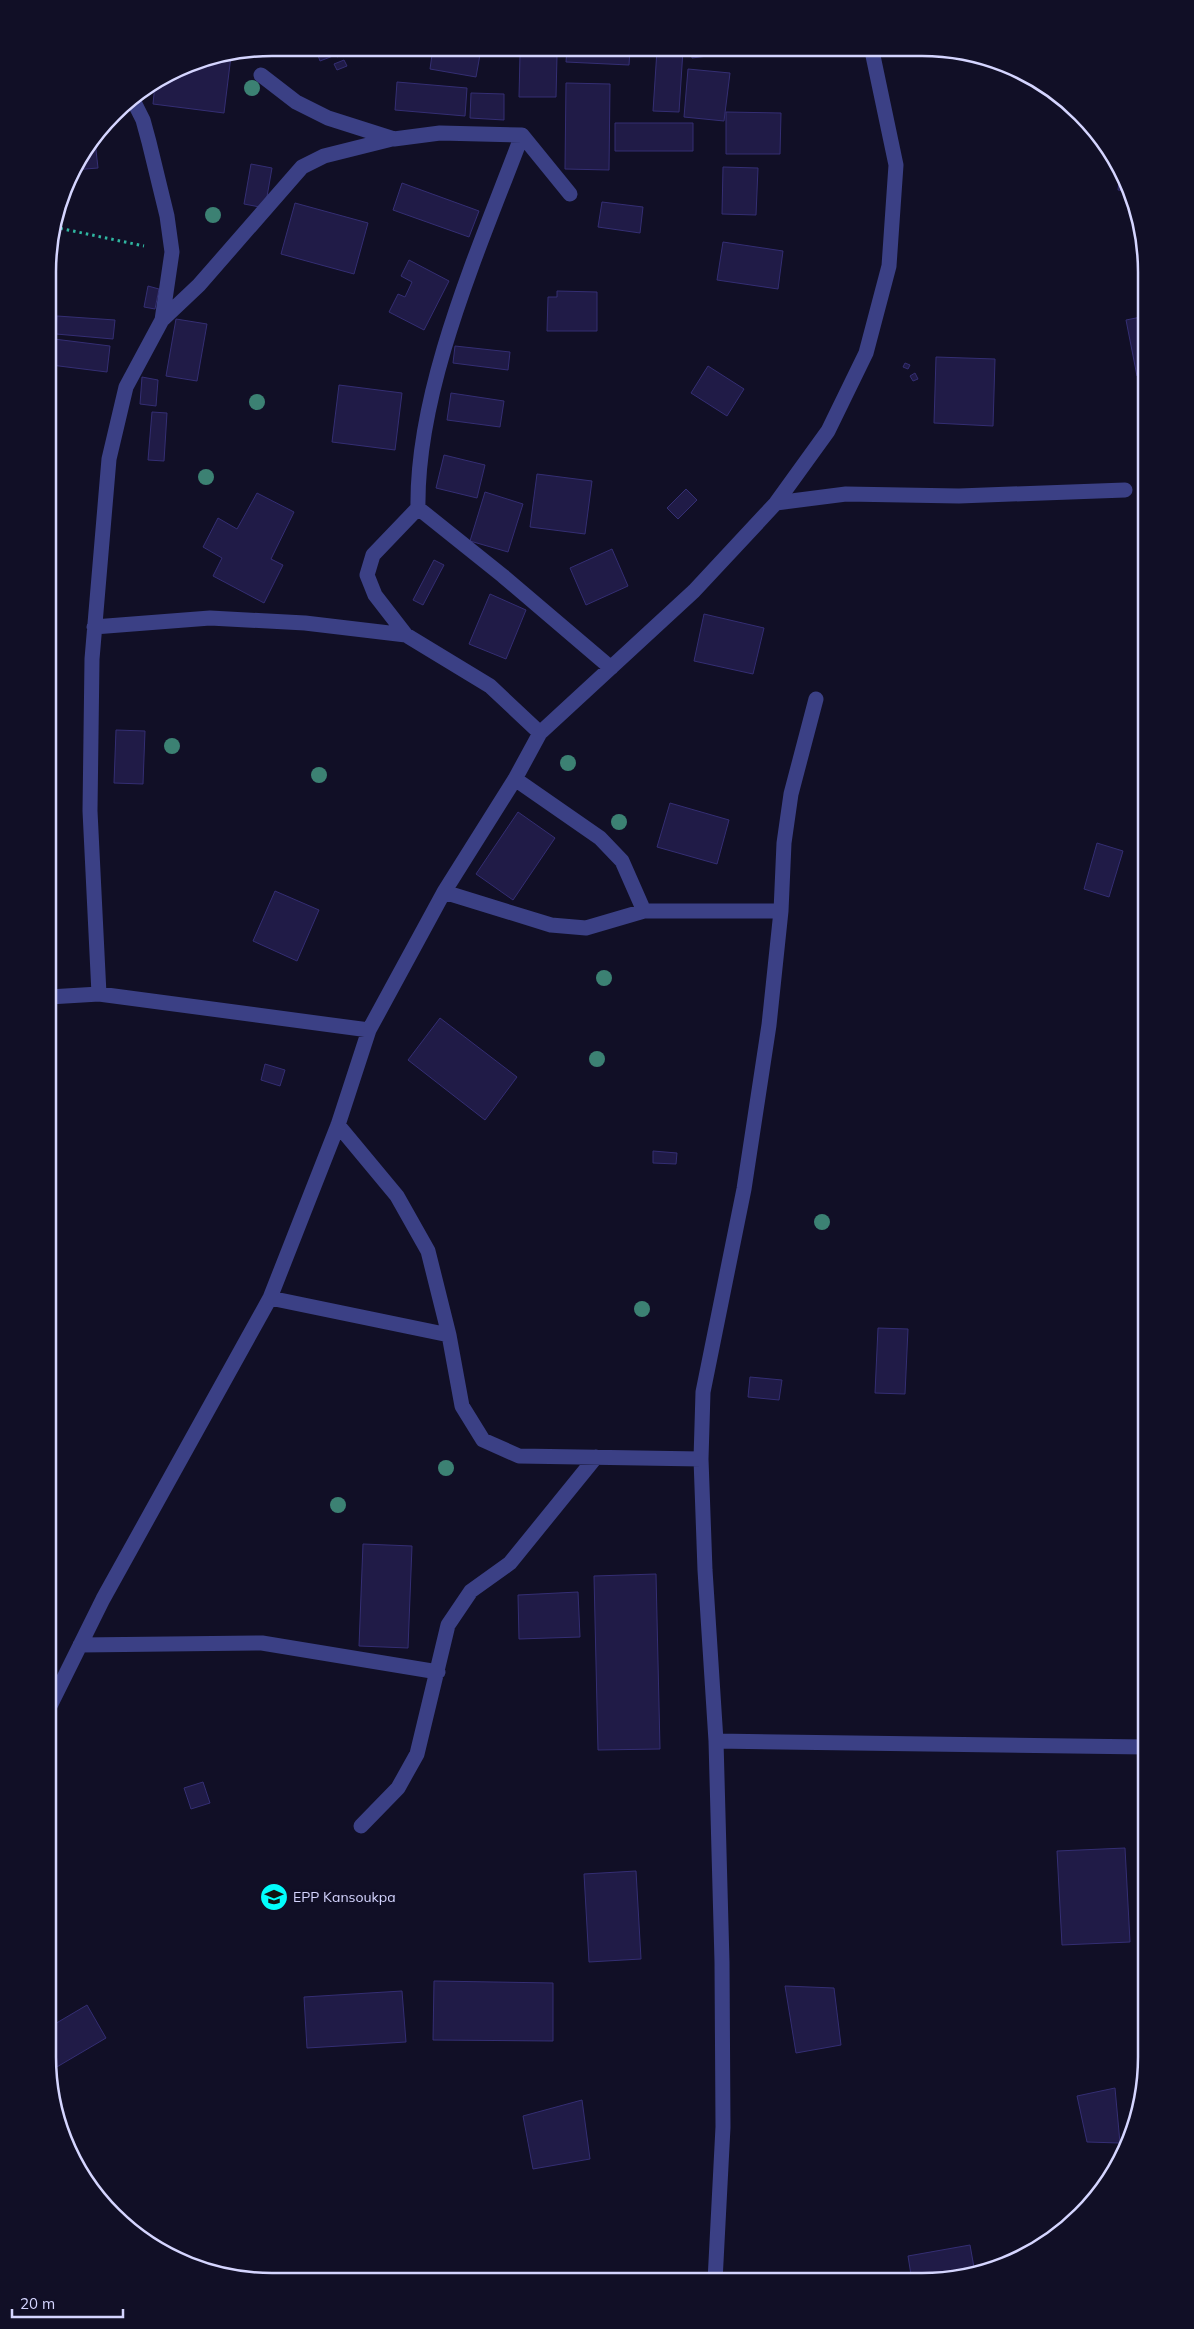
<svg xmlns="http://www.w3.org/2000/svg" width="1194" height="2329" font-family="Mulish,sans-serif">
<rect width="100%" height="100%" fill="#110f26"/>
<!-- building -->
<path fill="#201b47" stroke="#342e73" d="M273,48H292L290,54L262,50Z
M321,48H330L333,56L320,61L316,50Z
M337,48H346L348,52L337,57L334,49Z
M433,48L481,49L476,77L430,69Z
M567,49L630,50L629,65L566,62Z
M657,50H683L679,112L653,111Z
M691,50H730L731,53L692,58Z
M520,55L557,56L556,97H519Z
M231,56L224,113L153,104L155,84L187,65Z
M344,60L347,66L337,70L334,64Z
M688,69L730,73L724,121L684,117Z
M397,82L467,88L465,116L395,110Z
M566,83L610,84L609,170L565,169Z
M471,93L504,94V120L470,118Z
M726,112L781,113L780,154H726Z
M615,123H693V151H615Z
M95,141L98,168L73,170Z
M251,164L272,168L265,208L244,204Z
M723,167L758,168L756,215L722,214Z
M1120,170L1130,191L1118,190Z
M402,183L479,211L469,237L393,210Z
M602,202L643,207L640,233L598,227Z
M295,203L368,223L354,274L281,254Z
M723,242L783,251L778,289L717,280Z
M409,260L449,281L424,330L389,312L398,294L405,297L412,282L401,276Z
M148,286L159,289L155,309L144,307Z
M557,291L597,292V331H547L548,297H557Z
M57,316L115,320L113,339L56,334Z
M1146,316V374L1137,376L1126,320Z
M176,319L207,324L197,381L166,376Z
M54,339L110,346L107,372L51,365Z
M455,346L510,352L508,370L453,363Z
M936,357L995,359L993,426L934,423Z
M905,363L910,365L908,369L903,367Z
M708,366L744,389L727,416L691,393Z
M915,373L918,379L913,381L910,376Z
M142,377L158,380L156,406L140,404Z
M339,385L402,393L395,450L332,442Z
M451,393L504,401L500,427L447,420Z
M152,412L167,413L164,461L148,460Z
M444,455L485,465L477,498L436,488Z
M537,474L592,481L585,534L530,527Z
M686,489L697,500L678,519L667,508Z
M485,492L523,504L508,552L470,541Z
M257,493L294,512L271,559L283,565L264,603L213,576L222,558L203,547L218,518L237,529Z
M612,549L628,586L586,605L570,568Z
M434,560L444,565L423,605L413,600Z
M490,594L526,610L506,659L469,644Z
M704,614L764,628L753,674L694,661Z
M116,730L145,731L143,784L114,783Z
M670,803L729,820L717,864L657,847Z
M518,812L555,838L513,900L476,874Z
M1097,843L1123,851L1109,897L1084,889Z
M275,891L319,910L297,961L253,941Z
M440,1018L517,1077L485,1120L408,1060Z
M265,1064L285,1070L280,1086L261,1080Z
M653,1151L677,1153L676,1164L653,1163Z
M878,1328L908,1329L905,1394L875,1393Z
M750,1377L782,1380L779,1400L748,1397Z
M363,1544L412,1546L408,1648L359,1646Z
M656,1574L660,1749L598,1750L594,1576Z
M578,1592L580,1637L519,1639L518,1595Z
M203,1782L210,1803L191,1809L184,1788Z
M1125,1848L1130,1942L1062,1945L1057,1851Z
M636,1871L641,1959L589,1962L584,1874Z
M434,1981L553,1983V2041L433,2040Z
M785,1986L834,1988L841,2045L796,2053Z
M402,1991L406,2042L307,2048L304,1997Z
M87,2005L106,2038L50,2071L48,2028Z
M1115,2088L1120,2143L1087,2142L1077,2096Z
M582,2100L590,2159L533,2169L523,2116Z
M970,2245L975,2273L912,2281L908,2256Z"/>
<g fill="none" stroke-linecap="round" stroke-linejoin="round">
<!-- path -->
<path stroke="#30b7a1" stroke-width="3" stroke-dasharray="2.5 4" stroke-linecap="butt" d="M54,227L144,246"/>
<!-- minor -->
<path stroke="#3b4085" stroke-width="15" d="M261,75L296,102L328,118L394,139L440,133L522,135L570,194
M132,98L143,120L149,142L167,216L172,252L162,320L126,387L109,459L92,659L90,811L99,994L369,1030
M522,135C480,247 416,388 418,508L503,576L611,668
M162,320L199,285L302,167L324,156L392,139
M776,503L846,494L959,496L1125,490
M418,508L373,555L367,575L375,595L406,635L490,686L540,733
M94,627L210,618L305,623L406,635
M515,779L600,838L622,861L644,911
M444,892L551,925L586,928L644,911H781
M49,997L99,994
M338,1125L397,1196L428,1251L449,1335
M270,1298L449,1335L462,1406L483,1440L519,1456L701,1459
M80,1645L262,1643L438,1672
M48,1710L103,1599L270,1298L338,1125L369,1030L444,892L515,779L540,733L694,591L776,503L828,431L866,353L889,266L896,165L872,51
M716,1741L1146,1747
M361,1826L398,1788L417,1754L448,1625L471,1591L510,1563L596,1457
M715,2281L723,2127L722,1962L716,1741L705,1570L701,1459L703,1392L744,1189L769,1025L781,911L784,843L791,794L816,699"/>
</g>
<!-- trees -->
<g fill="#3c8173">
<circle cx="252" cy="88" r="8"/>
<circle cx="213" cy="215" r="8"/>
<circle cx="257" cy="402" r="8"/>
<circle cx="206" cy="477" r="8"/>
<circle cx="172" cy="746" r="8"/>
<circle cx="568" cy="763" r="8"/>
<circle cx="319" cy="775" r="8"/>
<circle cx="619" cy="822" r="8"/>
<circle cx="604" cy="978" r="8"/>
<circle cx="597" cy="1059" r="8"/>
<circle cx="822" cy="1222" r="8"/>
<circle cx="642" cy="1309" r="8"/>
<circle cx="446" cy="1468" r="8"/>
<circle cx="338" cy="1505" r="8"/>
</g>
<!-- icons -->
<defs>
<g id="school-disc" transform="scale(1.4375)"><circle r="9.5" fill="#02fdfc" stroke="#110f26"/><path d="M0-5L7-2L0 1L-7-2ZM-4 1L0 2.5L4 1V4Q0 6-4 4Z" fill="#111"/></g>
</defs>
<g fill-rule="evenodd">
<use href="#school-disc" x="274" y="1897"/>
</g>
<g text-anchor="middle" stroke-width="5" stroke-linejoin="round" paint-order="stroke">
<!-- poi labels -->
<g font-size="14" fill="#d5d5ff" stroke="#110f26" text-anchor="start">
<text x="293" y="1902">EPP Kansoukpa</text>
</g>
</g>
<!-- crop -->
<path d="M0 0H1194V2329H0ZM272 56H922A216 216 0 0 1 1138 272V2057A216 216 0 0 1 922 2273H272A216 216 0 0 1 56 2057V272A216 216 0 0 1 272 56Z" fill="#110f26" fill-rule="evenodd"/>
<path fill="none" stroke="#d5d5ff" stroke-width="2.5" d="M272 56H922A216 216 0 0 1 1138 272V2057A216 216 0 0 1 922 2273H272A216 216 0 0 1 56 2057V272A216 216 0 0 1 272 56Z"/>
<!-- scale -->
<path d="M12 2309v8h111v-8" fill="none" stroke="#d5d5ff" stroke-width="2.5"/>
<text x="20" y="2309" font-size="15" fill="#d5d5ff" stroke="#110f26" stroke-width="4" paint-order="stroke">20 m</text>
</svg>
